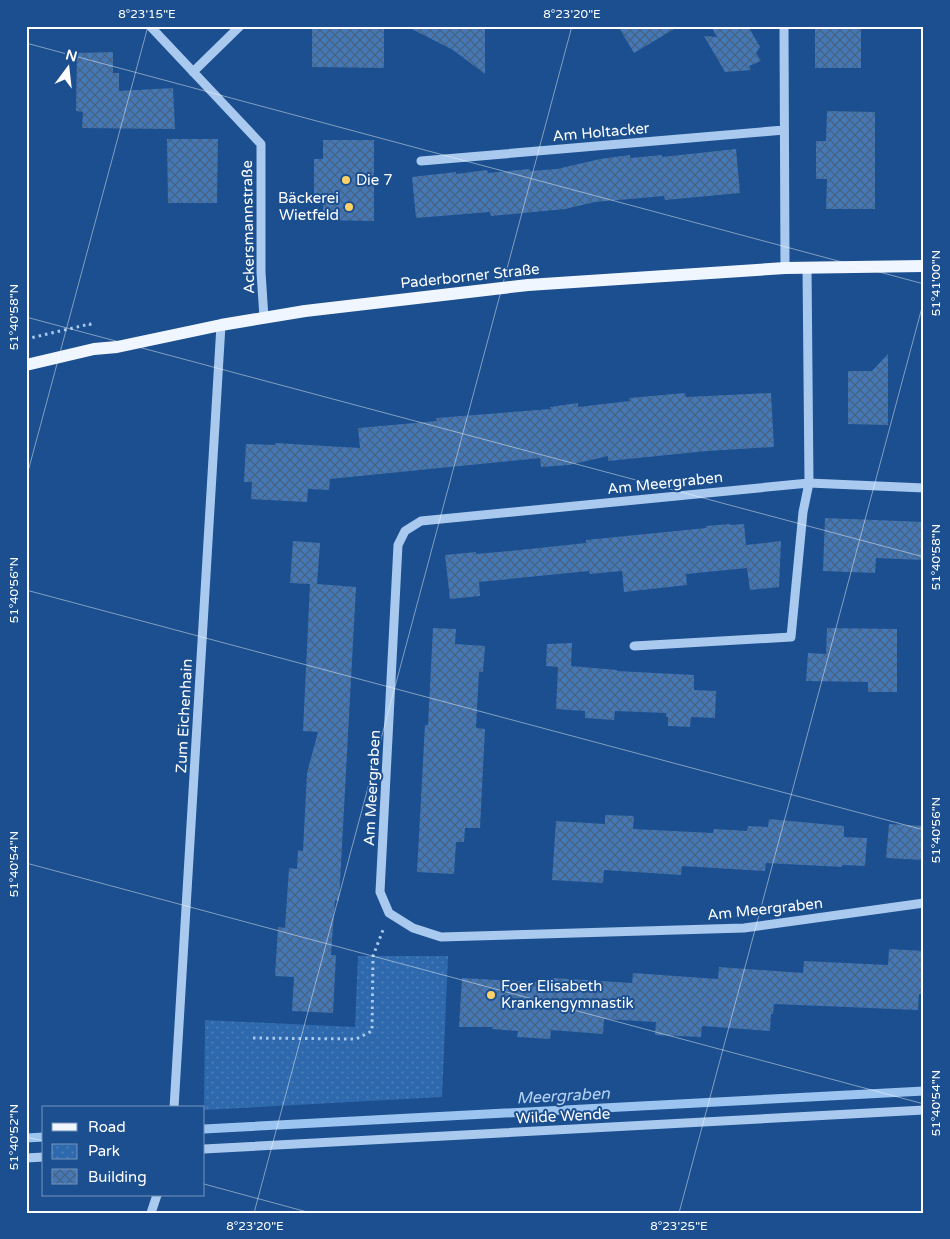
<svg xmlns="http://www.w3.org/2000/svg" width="950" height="1239" font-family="'Varela Round',sans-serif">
<defs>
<pattern id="park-dots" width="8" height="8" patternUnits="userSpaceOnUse" patternTransform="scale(1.25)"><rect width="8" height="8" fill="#2e69ad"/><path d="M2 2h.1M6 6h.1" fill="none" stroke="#4d80b9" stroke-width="1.8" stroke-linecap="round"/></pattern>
<pattern id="building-cross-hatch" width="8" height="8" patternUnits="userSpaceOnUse" patternTransform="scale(1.25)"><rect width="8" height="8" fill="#4478b7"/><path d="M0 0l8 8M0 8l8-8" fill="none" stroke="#486282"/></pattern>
</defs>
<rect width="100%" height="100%" fill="#1b4f8f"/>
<!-- park -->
<path fill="url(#park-dots)" d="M358,956H448L442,1097L204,1110L205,1020L355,1027Z"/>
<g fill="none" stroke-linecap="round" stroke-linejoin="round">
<!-- stream -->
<path stroke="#9cc4f0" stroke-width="9" d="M204,1129L924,1091
M26,1138L44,1137"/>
</g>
<!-- building -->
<path fill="url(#building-cross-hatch)" d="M312,26H384V68L312,67Z
M406,26H485V74L453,50Z
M618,26H679L634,53Z
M711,26H748L760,47L756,53L761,61L749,66L751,70L725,72L704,36L717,37Z
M815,26H861V68H815Z
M113,52V73H119V91L173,88L175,129L82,128L83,112L76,111L77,53Z
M827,111L875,112V209H826L827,179H816V141H826Z
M167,139H218L217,203H168Z
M323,140H374V221L323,220V201H314V159H323Z
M736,149L740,193L665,200L664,196L595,202L565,209L491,216L490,212L416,218L412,177L456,172V174L487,170L488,173L530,169V171L557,169L600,159L630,155V158L662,155V157Z
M888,354V425L848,424V371H872Z
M685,393L686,397L771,393L774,447L707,451L608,461V456L569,465L541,467L540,458L330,479L329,490L308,489L307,502L251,499L252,482H244L246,444L275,445V443L360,448L358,428L437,421L436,418L551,409L550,407L578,403V407L630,401L629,398Z
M825,518L924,522V560L876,558L875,573L823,571Z
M730,524V525L744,524L746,545L781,541L779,587L750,590L747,568L686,574L687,585L624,592L622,571L590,574L589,571L479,582L480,596L450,599L445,555L476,552V554L510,551L586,543V540L706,528V526Z
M293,541L320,543L317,584L356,587L339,901L335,900L331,955H336L333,1013L292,1011L294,977L275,976L278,927L285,928L289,868L297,869L298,850L303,851L307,773L318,732L303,731L310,584L290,583Z
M433,628L456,629L455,644L485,646L483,672H479L476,728L485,729L480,828H465L464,842H456L454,874L417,872L425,725H428Z
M827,628L897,629V692H868V682L806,681L808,653L826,654Z
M572,643L571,666L617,670V671L694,675V690L716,691L715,718L691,717L690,727L668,726V717H666V713L615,711L614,720L585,718V711L556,709L558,667L546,666L547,644Z
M605,815L634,816L633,829L713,833L714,829L747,831L748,826L768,827L769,819L844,826V837L867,838L865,866L842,865V867L766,863L765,871L682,866L681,875L604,870L603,883L552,880L556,821L605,824Z
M889,824L924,826V860L886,858Z
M889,949L924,951V994H919L918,1010L774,1004L773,1014H771L770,1031L702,1026L701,1037L655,1035L656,1022L604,1019L603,1034L551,1030L550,1039L517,1037L518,1031L492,1029L493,1027H459L462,978L552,983L553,978L632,983L633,973L718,979L719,967L803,973L804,961L888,965Z"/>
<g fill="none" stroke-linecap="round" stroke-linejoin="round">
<!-- path -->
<path stroke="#a9c9ee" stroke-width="3" stroke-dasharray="2.5 4" stroke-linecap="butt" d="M26,339L90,324L91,329
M253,1038L356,1039L372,1031L373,956L383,930"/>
<!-- minor -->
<path stroke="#a9c9ee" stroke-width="9" d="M150,26L261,144V272L264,318
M784,26L785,268
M193,72L240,26
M421,161L784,130
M924,488L809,483L421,521L405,531L398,545L380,892L389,913L413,928L441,937L744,928L924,903
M634,646L791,637L803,512L809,483L807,267
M174,1108L221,325
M204,1149L924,1110
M26,1158L44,1157
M151,1213L157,1195"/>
<!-- major -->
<path stroke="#f0f6ff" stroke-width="12" d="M26,365L94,349L117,347L221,325L305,311L528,285L785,268L924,266"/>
</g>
<!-- ticks -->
<path fill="none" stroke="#fff" stroke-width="1" stroke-opacity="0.45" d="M26,43L924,284M26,317L924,557M26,479L148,26M26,590L924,830M26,863L924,1104M26,1137L44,1141M204,1184L311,1213M254,1213L572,26M679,1213L924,300"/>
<!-- markers -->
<g fill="#ffd166" stroke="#1b4f8f" stroke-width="2">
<circle cx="346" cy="180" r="5"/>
<circle cx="349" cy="207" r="5"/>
<circle cx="491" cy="995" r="5"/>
</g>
<g text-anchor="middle" stroke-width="4" stroke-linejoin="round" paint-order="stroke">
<!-- street labels -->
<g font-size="15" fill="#fff" stroke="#1b4f8f">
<text transform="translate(601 132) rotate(-5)" y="5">Am Holtacker</text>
<text transform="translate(248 227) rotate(-91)" y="5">Ackersmannstraße</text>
<text transform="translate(470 276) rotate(-6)" y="5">Paderborner Straße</text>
<text transform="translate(665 483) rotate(-6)" y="5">Am Meergraben</text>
<text transform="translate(184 716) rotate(-87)" y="5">Zum Eichenhain</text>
<text transform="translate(372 788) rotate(-87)" y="5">Am Meergraben</text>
<text transform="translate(765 909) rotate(-6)" y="5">Am Meergraben</text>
<text transform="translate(563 1116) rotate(-3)" y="5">Wilde Wende</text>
</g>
<!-- poi labels -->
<g font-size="15" fill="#fff" stroke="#1b4f8f" text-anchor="start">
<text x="356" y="185">Die 7</text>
<text x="339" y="203" text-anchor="end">Bäckerei<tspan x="339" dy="17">Wietfeld</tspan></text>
<text x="501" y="991">Foer Elisabeth<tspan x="501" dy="17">Krankengymnastik</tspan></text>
</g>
<!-- water labels -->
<g font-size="16" font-style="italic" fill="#b5d3f5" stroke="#1b4f8f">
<text transform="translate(563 1095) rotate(-3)" y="6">Meergraben</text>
</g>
</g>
<!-- border -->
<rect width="950" height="1239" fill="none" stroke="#1b4f8f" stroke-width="55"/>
<!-- legend -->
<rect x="42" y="1106" width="162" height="90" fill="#1b4f8f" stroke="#7695bc"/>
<rect x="52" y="1123" width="25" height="8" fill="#f0f6ff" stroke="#7695bc"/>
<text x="88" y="1132" font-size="15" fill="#ffffff">Road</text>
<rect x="52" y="1144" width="25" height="15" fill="url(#park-dots)" stroke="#7695bc"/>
<text x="88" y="1156" font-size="15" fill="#ffffff">Park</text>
<rect x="52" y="1169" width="25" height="15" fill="url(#building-cross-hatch)" stroke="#7695bc"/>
<text x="88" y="1182" font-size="15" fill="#ffffff">Building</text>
<!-- north arrow -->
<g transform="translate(68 68) rotate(15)" stroke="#1b4f8f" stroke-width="4" paint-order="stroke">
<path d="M0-4L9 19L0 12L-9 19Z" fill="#ffffff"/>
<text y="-8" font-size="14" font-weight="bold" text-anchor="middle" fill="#ffffff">N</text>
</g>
<rect x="28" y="28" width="894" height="1184" fill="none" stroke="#fff" stroke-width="2"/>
<g font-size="12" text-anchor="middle" fill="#fff">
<text x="147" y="18">8°23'15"E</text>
<text x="572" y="18">8°23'20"E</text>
<text transform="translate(936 283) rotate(-90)" y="4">51°41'00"N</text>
<text transform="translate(14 317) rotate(-90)" y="4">51°40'58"N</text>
<text transform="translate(936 557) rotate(-90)" y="4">51°40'58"N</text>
<text transform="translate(14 590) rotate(-90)" y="4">51°40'56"N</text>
<text transform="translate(936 830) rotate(-90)" y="4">51°40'56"N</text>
<text transform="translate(14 864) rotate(-90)" y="4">51°40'54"N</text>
<text transform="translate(936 1103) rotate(-90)" y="4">51°40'54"N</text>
<text transform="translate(14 1137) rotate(-90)" y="4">51°40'52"N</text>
<text x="255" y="1230">8°23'20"E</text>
<text x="679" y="1230">8°23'25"E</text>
</g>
</svg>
